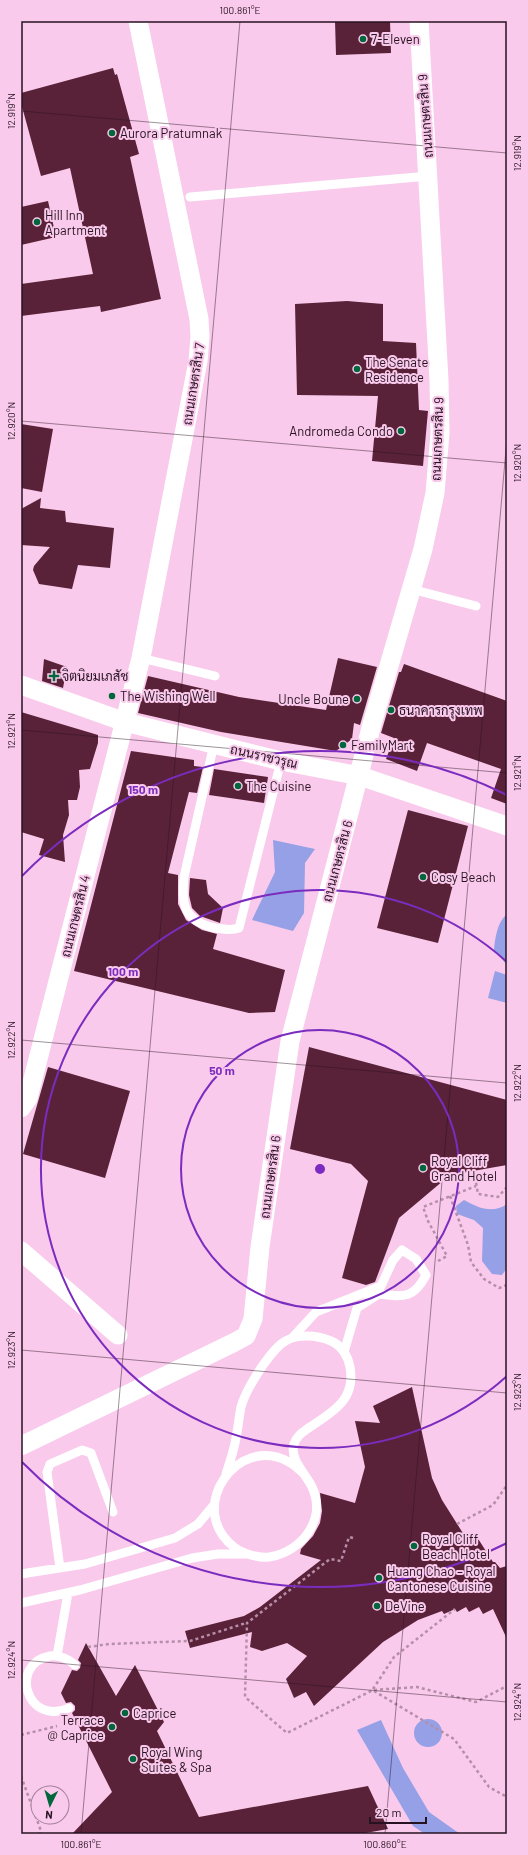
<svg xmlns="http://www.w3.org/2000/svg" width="528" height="1855" font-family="Barlow,Sarabun,sans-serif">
<rect width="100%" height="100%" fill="#f9caeb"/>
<!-- water -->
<path fill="#95a0e6" d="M273,840L315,849L305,863L304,913L293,931L252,920L275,872Z
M507,914V965L494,950C495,939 497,922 507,914Z
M495,971L507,975V1003L488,998Z
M464,1200C478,1208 493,1214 507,1204V1268L502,1275L492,1274L482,1261L483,1228L474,1220L457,1214L456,1206Z
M414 1733a14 14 0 1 1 28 0a14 14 0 1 1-28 0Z
M381,1720L403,1768L429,1812L460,1834H425L413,1826L357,1730Z"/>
<!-- building -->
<path fill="#5a2239" d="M335,21H390L391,53L336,55Z
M113,68L115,75L117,74L139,154L130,157L161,299L101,312L100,306L21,316V284L93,274L70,168L41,176L21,103V93Z
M48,201L56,237L21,245V207Z
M347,301L383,304V341L416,343L419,410L428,411L423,466L372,461L378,396L297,395L295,304Z
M21,424L53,429L42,492L21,488Z
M41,498L40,508L65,511L66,522L114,528L110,568L78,565L72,589L39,584L33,570L34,566L50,547L21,545V509Z
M338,658L377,667L360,725L354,723L352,739L336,751L221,732L138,713L148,676L239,697L326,710Z
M44,659L67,667L63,688L42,681Z
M404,664L507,701V804L491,798L501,769L427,743L417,771L386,759L394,738L381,733L399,672H401Z
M21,712L98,735V743L90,769L79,770L80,787L77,800H68L69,815L63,835L65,862L39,855L44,839L21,832Z
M131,751L194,760V766L203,767L197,793L189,792L168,873L178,875V904L186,920L202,930L217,934L213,949L285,970L275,1012L249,1013L74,971Z
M214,769L268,777L264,803L209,795Z
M408,810L468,826L438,943L377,928Z
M190,878L206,880L208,894L223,908L220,923L200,916L192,908L189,895Z
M309,1047L507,1100V1165L450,1175L399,1218L375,1282L366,1285L342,1278L368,1181L351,1164L290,1149Z
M48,1067L130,1091L105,1178L23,1154Z
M412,1387L432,1478L442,1500L466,1538L475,1534L493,1562H495L500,1568L507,1566V1639L493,1609L483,1614L479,1607L469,1612L466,1607L457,1612L455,1609L444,1614L442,1611L418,1620L383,1642L314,1706L306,1692L294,1698L286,1679L307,1656L287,1643L262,1651L250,1647L252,1632L190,1648L185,1631L244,1616L260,1607L321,1560L300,1554L301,1549L313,1536L320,1523L322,1511L320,1493L355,1503L365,1467L355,1421L380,1423L373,1406Z
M86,1643L116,1696L135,1665L164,1722L157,1731L199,1817L368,1786L388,1829L360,1834H72L112,1792L72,1713L75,1710V1706L71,1702L66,1703L61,1693L72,1670L77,1671L80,1668L81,1663L78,1660Z"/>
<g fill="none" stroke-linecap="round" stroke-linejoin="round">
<!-- path -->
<path stroke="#b58eaa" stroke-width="2.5" stroke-dasharray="3 3" stroke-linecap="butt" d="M474,1171L478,1194L498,1197L507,1187
M450,1196L468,1245L471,1262L484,1279L499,1288L507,1285
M438,1261L447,1256L428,1221L423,1207L476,1186
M457,1524L493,1505L507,1485
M353,1538L349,1537L341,1561L330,1559L247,1623L245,1697L287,1733L373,1690L417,1687L476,1702L507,1686
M88,1647L109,1644L190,1641L246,1623
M373,1689L394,1657L455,1609
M374,1691L454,1739L489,1787L507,1797
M21,1735L57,1726
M21,1776L41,1831L40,1834"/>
<!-- service -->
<path stroke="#fff" stroke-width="9" d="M190,197L429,176
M411,589L476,606
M141,658L215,676
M214,744L184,877C181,905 184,921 215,928C223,929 231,931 239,928L281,761
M292,1338L316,1312L381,1286L393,1260L402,1250L416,1259L426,1275C414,1299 403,1297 379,1294L357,1308L344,1352
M226,1474C230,1462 234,1450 236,1438C238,1428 239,1417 241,1407C246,1389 267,1356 281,1344C294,1333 317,1335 331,1341C341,1345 348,1356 350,1367C356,1399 334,1411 310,1427C303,1432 297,1435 294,1444C289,1459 306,1474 312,1487C327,1519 302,1552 269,1557C258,1558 243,1554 234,1547C185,1509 237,1433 289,1462C294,1465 299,1469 303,1473
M60,1568L47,1472L50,1464L82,1450L91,1453L113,1512
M21,1574L85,1564L175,1538L198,1524L214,1505
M21,1603L80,1590L192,1558L218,1554H245
M57,1656L68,1593
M69,1708C27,1727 8,1664 50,1656C60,1655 68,1659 75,1665"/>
<!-- minor -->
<path stroke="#fff" stroke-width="19" d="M21,685L125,722L281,761L360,776L507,826
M21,1108L28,1098L141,658L198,361L200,337L199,319L138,21
M21,1251L118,1335
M21,1446L233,1343L246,1336L253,1319L260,1247L290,1041L372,724L423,549L435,493L440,433L439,380L419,21"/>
</g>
<!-- ticks -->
<path fill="none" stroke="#271222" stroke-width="1" stroke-opacity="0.45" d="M21,111L507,153M21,421L507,463M21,730L507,773M21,1040L507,1083M21,1350L507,1393M21,1660L507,1702M81,1834L240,21M385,1834L507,438"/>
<!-- distance rings -->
<g fill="none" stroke="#7b2cbf" stroke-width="2">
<circle cx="320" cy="1169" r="139"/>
<path d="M507 1376A279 279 0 1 1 507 962"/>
<path d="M507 1543A418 418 0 0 1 22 1462M22 876A418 418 0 0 1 507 795"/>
</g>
<!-- markers -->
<g fill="#00673c" stroke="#f9caeb" stroke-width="1.5">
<circle cx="363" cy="39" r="4"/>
<circle cx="112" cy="133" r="4"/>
<circle cx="37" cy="222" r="4"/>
<circle cx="357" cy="369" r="4"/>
<circle cx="401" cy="431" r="4"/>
<path d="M52 670h4v4h4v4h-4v4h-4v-4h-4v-4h4z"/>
<circle cx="112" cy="696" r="4"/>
<circle cx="357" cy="699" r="4"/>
<circle cx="391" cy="710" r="4"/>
<circle cx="343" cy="745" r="4"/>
<circle cx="238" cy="786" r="4"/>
<circle cx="423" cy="877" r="4"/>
<circle cx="423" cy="1168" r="4"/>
<circle cx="414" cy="1546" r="4"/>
<circle cx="379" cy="1578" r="4"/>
<circle cx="377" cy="1606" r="4"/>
<circle cx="125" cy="1713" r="4"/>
<circle cx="112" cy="1727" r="4"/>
<circle cx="133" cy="1759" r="4"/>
</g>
<g text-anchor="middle" stroke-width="4" stroke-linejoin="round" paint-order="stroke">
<!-- poi labels -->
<g font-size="13" fill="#271222" stroke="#f9caeb" text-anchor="start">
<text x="371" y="44">7-Eleven</text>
<text x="120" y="138">Aurora Pratumnak</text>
<text x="45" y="220">Hill Inn<tspan x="45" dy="15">Apartment</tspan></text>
<text x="365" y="367">The Senate<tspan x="365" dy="15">Residence</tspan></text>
<text x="393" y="436" text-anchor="end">Andromeda Condo</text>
<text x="62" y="681">จิตนิยมเภสัช</text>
<text x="120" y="701">The Wishing Well</text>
<text x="349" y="704" text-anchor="end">Uncle Boune</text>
<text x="399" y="715">ธนาคารกรุงเทพ</text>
<text x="351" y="750">FamilyMart</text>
<text x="246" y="791">The Cuisine</text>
<text x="431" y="882">Cosy Beach</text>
<text x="431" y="1166">Royal Cliff<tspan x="431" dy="15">Grand Hotel</tspan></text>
<text x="422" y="1544">Royal Cliff<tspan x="422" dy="15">Beach Hotel</tspan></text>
<text x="387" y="1576">Huang Chao – Royal<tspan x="387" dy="15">Cantonese Cuisine</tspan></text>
<text x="385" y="1611">DeVine</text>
<text x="133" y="1718">Caprice</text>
<text x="104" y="1725" text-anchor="end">Terrace<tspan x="104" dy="15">@ Caprice</tspan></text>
<text x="141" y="1757">Royal Wing<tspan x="141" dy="15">Suites &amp; Spa</tspan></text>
</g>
<!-- street labels -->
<g font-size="13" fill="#271222" stroke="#f9caeb">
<text transform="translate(425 116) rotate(-94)" y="5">ถนนเกษตรสิน 9</text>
<text transform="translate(193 384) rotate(-81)" y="5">ถนนเกษตรสิน 7</text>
<text transform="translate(437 439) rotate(-88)" y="5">ถนนเกษตรสิน 9</text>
<text transform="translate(264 756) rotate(13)" y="5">ถนนราชวรุณ</text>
<text transform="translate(337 861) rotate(-75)" y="5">ถนนเกษตรสิน 6</text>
<text transform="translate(75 916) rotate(-76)" y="5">ถนนเกษตรสิน 4</text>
<text transform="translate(270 1177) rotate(-82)" y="5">ถนนเกษตรสิน 6</text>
</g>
</g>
<circle cx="320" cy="1169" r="6" fill="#7b2cbf" stroke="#f9caeb" stroke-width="2"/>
<g font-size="12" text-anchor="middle" font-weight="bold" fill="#7b2cbf" stroke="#f9caeb" stroke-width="4" stroke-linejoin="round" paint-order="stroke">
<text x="143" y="794">150 m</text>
<text x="123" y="976">100 m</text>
<text x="222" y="1075">50 m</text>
</g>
<!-- border -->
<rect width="528" height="1855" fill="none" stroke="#f9caeb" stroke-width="44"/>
<!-- north arrow -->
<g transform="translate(50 1805) rotate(185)"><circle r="19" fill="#f9caeb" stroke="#a5809b"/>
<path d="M0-3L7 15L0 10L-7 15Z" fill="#00673c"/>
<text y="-6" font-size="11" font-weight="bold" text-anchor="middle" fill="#271222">N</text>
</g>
<!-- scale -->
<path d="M370 1817v6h56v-6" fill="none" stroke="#271222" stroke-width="2"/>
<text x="376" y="1817" font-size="12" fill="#271222" stroke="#f9caeb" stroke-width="3" paint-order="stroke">20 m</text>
<rect x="22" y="22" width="484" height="1811" fill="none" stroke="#271222" stroke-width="1.5"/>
<g font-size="10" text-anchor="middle" fill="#271222">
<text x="240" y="14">100.861°E</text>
<text transform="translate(11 111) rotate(-90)" y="4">12.919°N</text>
<text transform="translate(517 153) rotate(-90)" y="4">12.919°N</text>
<text transform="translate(11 421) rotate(-90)" y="4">12.920°N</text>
<text transform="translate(517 463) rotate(-90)" y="4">12.920°N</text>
<text transform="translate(11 731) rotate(-90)" y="4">12.921°N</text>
<text transform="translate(517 773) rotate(-90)" y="4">12.921°N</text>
<text transform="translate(11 1040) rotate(-90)" y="4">12.922°N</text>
<text transform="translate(517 1083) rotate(-90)" y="4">12.922°N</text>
<text transform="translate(11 1350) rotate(-90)" y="4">12.923°N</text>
<text transform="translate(517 1392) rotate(-90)" y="4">12.923°N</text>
<text transform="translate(11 1660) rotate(-90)" y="4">12.924°N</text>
<text transform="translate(517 1702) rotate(-90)" y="4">12.924°N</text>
<text x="81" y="1848">100.861°E</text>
<text x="385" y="1848">100.860°E</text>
</g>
</svg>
